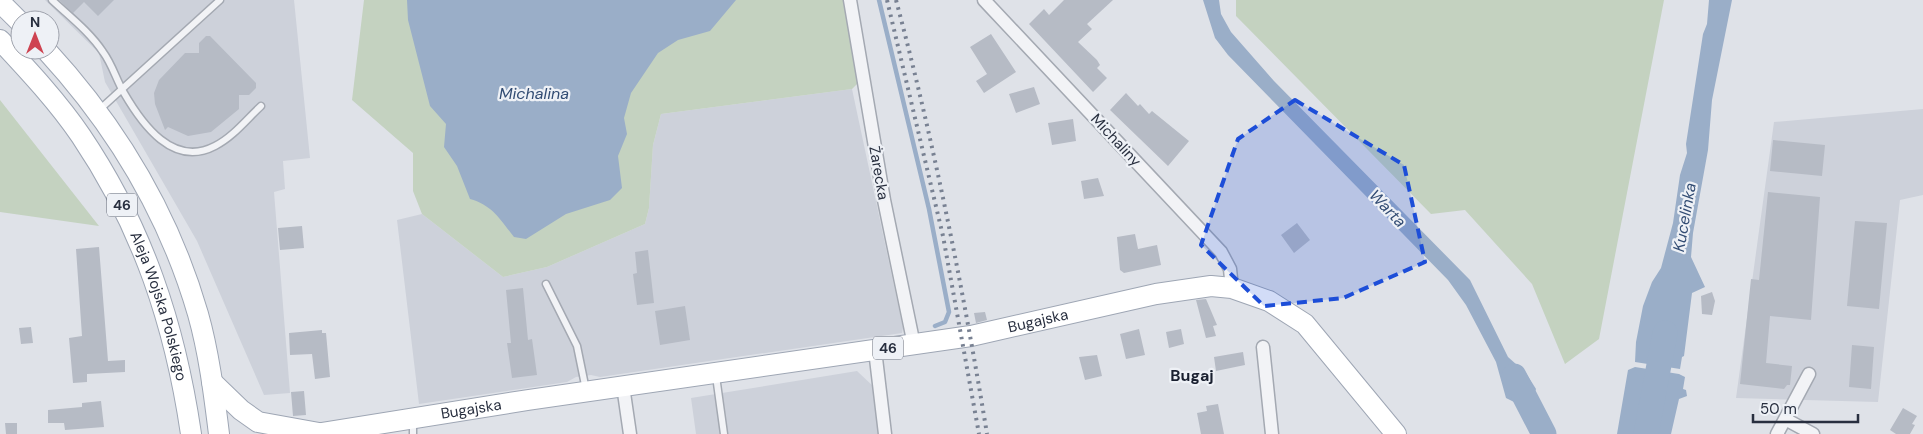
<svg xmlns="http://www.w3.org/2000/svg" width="1923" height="434" font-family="'DM Sans',sans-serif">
<rect width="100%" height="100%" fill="#dfe2e8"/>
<!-- built -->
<path fill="#cdd1da" d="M45,0H294L310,158L283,161L285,189L274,192L290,393L264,395L197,241L105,82L99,53Z
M852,89L903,328L902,333L600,377L591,375L576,377L567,382L419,404L397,220L422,214L503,277L547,267L645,224L649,208L653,145L661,114Z
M1923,109V195L1900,200L1878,402L1736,398L1774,122Z
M857,371L874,387L878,434H696L691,398Z"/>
<!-- green -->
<path fill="#c4d2c0" d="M364,0H850L863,78L852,89L661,114L653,145L649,208L645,224L547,267L503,277L422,214L413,191V153L352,100Z
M1236,0H1664L1599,339L1565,364L1532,284L1465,210L1431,214L1236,16Z
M0,100L99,226L0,212Z"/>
<!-- water -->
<path fill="#9aaec8" d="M407,0H736L710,31L678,40L658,53L631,93L624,118L627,134L618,156L622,188L610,200L566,214L526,239L514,237C500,219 492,205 470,199L457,166L444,147L446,124L430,106L408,20Z
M1203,0H1219L1221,14L1231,32L1274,81L1470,280L1508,357L1526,373L1536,389L1533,397L1537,403L1521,411L1518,404L1506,398L1496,362L1466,305L1448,280L1228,55L1215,38Z
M1709,0H1732L1712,100L1708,150L1693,233L1691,257L1705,287L1692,293L1684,356L1682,357L1680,369L1635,362L1636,342L1643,306L1652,282L1661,268L1673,223L1680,175L1687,153L1686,144L1703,34L1707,24Z
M1635,367L1679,374L1685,377L1683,389L1686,390L1687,396L1679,399L1671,434H1617L1628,370Z
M1540,408L1555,434H1531L1524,416Z"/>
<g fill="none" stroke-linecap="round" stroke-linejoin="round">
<!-- stream -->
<path stroke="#9aaec8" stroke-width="4.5" d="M879,0L929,209L949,312L945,322L935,326"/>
<!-- river -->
<path stroke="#9aaec8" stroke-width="25" d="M1514,376L1544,434
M1646,434L1665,333"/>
</g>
<!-- building -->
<path fill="#b6bbc5" d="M59,0H114L98,16L84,2L73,13Z
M1064,0H1113L1087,24L1092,29L1078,42L1097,60L1100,65L1097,68L1107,78L1093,92L1029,24L1044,9L1049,15Z
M991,34L1016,72L984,93L976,81L987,74L970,47Z
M206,36H210L256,83V88L249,95H239V109L211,132L188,136L168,127L165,130L155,104L154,93L159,80L185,53H199V43Z
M1034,87L1040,104L1016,113L1009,94Z
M1126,93L1138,106L1140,104L1149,114L1152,111L1189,141L1168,166L1110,110Z
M1073,119L1076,141L1052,145L1048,123Z
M1773,140L1825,145L1822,176L1770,171Z
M1098,178L1104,196L1084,199L1081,181Z
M1768,192L1820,197L1811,320L1770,316L1766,363L1792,366L1790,385H1787L1784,389L1740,384L1751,279L1759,280Z
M1855,221L1887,223L1879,309L1847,306Z
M1297,223L1310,240L1294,253L1281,235Z
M302,226L304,248L280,250L278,228Z
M1135,234L1138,249L1157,245L1161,265L1124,273L1120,270L1117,237Z
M99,247L108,361L125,360V372L87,374V382L73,383L69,338L82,336L76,249Z
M648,250L654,303L637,305L633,274L637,273L635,252Z
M523,288L528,340L532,339L537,375L512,378L507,343H511L506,290Z
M1712,292L1715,301L1712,315L1702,314L1701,296Z
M1206,299L1217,325L1213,326L1216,336L1206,338L1196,300Z
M685,306L690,340L660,345L655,311Z
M985,312L987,320L976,323L974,313Z
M31,327L33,343L21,344L19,328Z
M1139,329L1145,355L1126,359L1120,334Z
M1181,329L1184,344L1169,348L1166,332Z
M322,330V333H326L330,377L315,379L312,354L290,355L289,333Z
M1852,345L1874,347L1871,389L1849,387Z
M1243,352L1245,365L1216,371L1214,357Z
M1097,355L1102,376L1085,380L1079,357Z
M304,391L306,415L293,416L291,392Z
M101,401L104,427L65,430L64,423H48V410L82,407V403Z
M1218,404L1224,434H1201L1197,413L1207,411L1206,406Z
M1903,408L1917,416L1912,424L1915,425L1910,434H1896L1890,430Z
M5,423H17V434H6Z"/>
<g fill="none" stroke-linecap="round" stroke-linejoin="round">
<!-- lane casing -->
<g stroke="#a4a9b2" stroke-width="9">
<path id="lane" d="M52,0C69,16 90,32 103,52C112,64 116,79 124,93C142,124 173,168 215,146C233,137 247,119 261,106
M99,110L220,0
M546,284L577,346L586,390
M716,376L724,434
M413,422V434"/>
</g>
<!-- street casing -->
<g stroke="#a4a9b2" stroke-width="15">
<path id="street" d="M850,0L884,200L914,345
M984,0L1221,252L1230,269L1232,288
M1263,347L1272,434
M875,350L885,434
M623,386L630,434
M1785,419L1813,434
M1777,434L1809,374"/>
</g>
<!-- primary casing -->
<g stroke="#9ea6b4" stroke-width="22">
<g id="primary">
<path d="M0,2L20,22"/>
<path id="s1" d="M0,40C28,70 58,102 81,136C143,228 175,325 191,434"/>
<path d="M46,50C116,126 169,214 198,314C209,353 214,394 219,434"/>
<path d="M212,382L241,410L258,422L319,433"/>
<path id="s2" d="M315,434L528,400L971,336L1156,294L1211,286L1232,288L1269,301L1305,324L1396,434"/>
</g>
</g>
<!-- lane -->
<use href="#lane" stroke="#f2f3f6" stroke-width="6"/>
<!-- street -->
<use href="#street" stroke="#f2f3f6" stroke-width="12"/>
<!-- primary -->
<use href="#primary" stroke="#fff" stroke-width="20"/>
<!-- rail -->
<path stroke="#788192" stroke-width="4" stroke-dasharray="2.5 5" stroke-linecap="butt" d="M887,0L943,236L979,434
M896,0C934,143 963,288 987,434"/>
</g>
<!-- marked area -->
<path fill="#1d4ed8" fill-opacity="0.2" stroke="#1d4ed8" stroke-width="4" stroke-dasharray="10 6" stroke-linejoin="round" d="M1295,100L1404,165L1425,262L1343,298L1264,306L1201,245L1238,139Z"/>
<g text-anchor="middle" stroke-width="4.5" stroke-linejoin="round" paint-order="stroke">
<!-- shield labels -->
<g fill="#eef1f6" stroke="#636976" stroke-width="1">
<rect x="107" y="193.5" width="30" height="23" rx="4"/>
<rect x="873" y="336.5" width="30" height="23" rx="4"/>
</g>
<g font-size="14" font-weight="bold" fill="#282f3f">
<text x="122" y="210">46</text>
<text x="888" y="353">46</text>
</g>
<!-- street labels -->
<g font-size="15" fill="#282f3f" stroke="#eef1f6">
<text transform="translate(1116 140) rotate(47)" y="5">Michaliny</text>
<text transform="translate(879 173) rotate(80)" y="5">Żarecka</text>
<text dy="5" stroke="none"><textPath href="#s1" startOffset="314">Aleja Wojska Polskiego</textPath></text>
<text dy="5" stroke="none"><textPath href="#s2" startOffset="732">Bugajska</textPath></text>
<text dy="5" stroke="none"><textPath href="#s2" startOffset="158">Bugajska</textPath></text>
</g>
<!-- water labels -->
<g font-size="16" font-style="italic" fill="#324c73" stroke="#eef1f6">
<text x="534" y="99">Michalina</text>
<text transform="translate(1388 208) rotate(46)" y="6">Warta</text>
<text transform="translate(1684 217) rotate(-80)" y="6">Kucelinka</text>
</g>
<!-- neighbourhood labels -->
<g font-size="16" font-weight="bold" fill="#1a2030" stroke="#eef1f6">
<text x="1192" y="381">Bugaj</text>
</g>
</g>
<!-- north arrow -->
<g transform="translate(35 35)"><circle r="24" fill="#eef1f6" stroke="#9fa3ad"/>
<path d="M0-4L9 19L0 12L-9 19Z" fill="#ce4351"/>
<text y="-8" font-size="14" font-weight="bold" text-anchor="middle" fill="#282f3f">N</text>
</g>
<!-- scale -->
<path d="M1753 414v8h105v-8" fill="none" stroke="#282f3f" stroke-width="2.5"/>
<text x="1760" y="414" font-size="15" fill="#282f3f" stroke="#eef1f6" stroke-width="4" paint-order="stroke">50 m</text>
</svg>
